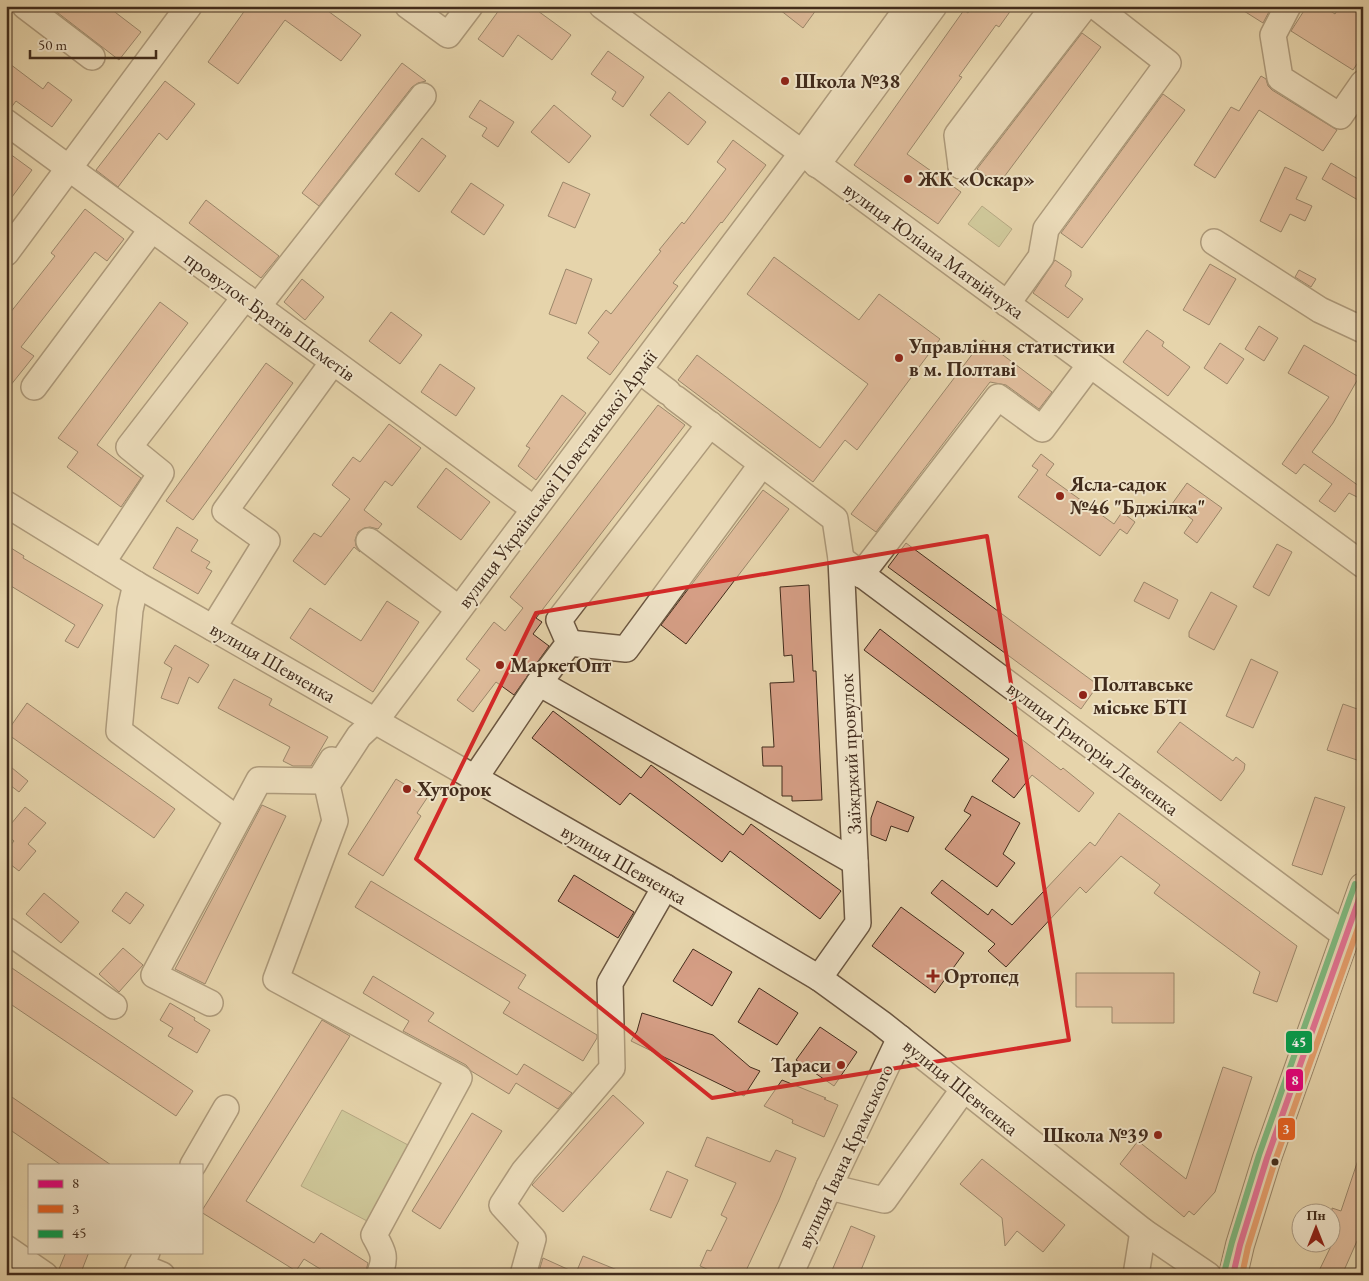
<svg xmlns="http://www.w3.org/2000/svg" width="1369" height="1281" font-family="'EB Garamond',serif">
	<rect width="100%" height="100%" fill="#e6d4ab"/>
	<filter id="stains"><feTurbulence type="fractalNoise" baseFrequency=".004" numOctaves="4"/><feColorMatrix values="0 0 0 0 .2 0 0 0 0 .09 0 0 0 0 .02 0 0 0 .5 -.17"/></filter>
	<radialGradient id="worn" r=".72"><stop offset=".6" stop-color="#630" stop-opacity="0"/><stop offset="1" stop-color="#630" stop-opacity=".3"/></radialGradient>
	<!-- green -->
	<g fill="#b7bc87" stroke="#7c7452">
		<path d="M982,206L1012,229L999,247L968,224Z"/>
		<path d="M342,1110L408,1145L367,1221L301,1186Z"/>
	</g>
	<!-- building -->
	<g fill="#d59e85" stroke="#422c1c">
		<path d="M49,6H107L141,32L119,60Z"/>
		<path d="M248,6H321L361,35L341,61L285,20L238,84L208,62Z"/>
		<path d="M502,6H531L571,35L552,60L518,35L503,57L478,39Z"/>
		<path d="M775,6H819L803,28Z"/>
		<path d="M973,6H1014L999,27L996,25L959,76L962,77L907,154L961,192L938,224L854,165L964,10L968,13Z"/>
		<path d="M1236,6H1272L1263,23Z"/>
		<path d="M1307,6H1323L1335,14L1340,6H1363V55L1353,70L1291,31Z"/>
		<path d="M1082,33L1101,47L998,185L977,169Z"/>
		<path d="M608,51L644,77L623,107L612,99L616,92L591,74Z"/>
		<path d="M6,61L43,89L48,82L72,100L52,127L16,101L10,109L6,108Z"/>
		<path d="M402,63L426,81L418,83L412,87L319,206L302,193Z"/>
		<path d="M1261,76L1266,79L1268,86L1272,90L1337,130L1323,151L1259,110L1215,178L1194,165L1231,107L1239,111Z"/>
		<path d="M165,81L195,104L167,140L159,133L118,187L96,170Z"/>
		<path d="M669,92L706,122L688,145L650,115Z"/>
		<path d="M1163,94L1185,110L1082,248L1061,233Z"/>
		<path d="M480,100L514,122L498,147L482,136L487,128L469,117Z"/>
		<path d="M554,105L591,136L569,163L531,132Z"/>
		<path d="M422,138L446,156L419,192L395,174Z"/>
		<path d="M733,140L766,165L722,223L721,222L673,283L678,286L610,375L587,358L599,342L588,333L606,310L611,314L661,251L659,250L682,222L684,224L726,169L717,162Z"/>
		<path d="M6,151L32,170L6,205Z"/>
		<path d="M1331,163L1363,182V203L1322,179Z"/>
		<path d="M1285,167L1307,177L1296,199L1312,206L1305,221L1290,214L1281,232L1260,221Z"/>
		<path d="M563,182L590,194L575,228L548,216Z"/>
		<path d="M471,183L504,205L484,235L451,212Z"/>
		<path d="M206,200L279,256L261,278L189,223Z"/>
		<path d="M85,209L124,239L107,261L95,252L21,347L34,356L6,391V318L55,256L51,253Z"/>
		<path d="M774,257L859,320L879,294L940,339L857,450L845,440L813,482L678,380L697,355L820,448L868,384L747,294Z"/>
		<path d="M1055,260L1071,271V276L1065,286L1083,299L1068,318L1033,293Z"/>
		<path d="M1210,264L1236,279L1209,325L1183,310Z"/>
		<path d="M566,269L592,279L576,324L549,314Z"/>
		<path d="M1299,270L1316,279L1311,287L1295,277Z"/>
		<path d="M302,279L324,297L305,320L284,302Z"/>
		<path d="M160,302L188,323L97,445L141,478L121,507L67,467L78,452L58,438Z"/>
		<path d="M391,312L422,335L400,364L369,341Z"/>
		<path d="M1259,326L1278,338L1264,361L1245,349Z"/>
		<path d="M1147,330L1164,342L1162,346L1190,367L1168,396L1123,362Z"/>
		<path d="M983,340L1052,392L1039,409L1006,385L990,382L876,532L851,514Z"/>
		<path d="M1220,343L1244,359L1227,384L1204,368Z"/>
		<path d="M1304,345L1359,377L1333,423L1312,452L1363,489V500L1349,493L1335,512L1319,501L1332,484L1304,464L1296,474L1282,464L1329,397L1288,373Z"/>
		<path d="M266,363L293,383L193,520L166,501Z"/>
		<path d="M440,364L475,388L456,416L421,392Z"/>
		<path d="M562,395L586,413L536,480L518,466L530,448L526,446Z"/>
		<path d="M658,405L685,425L536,618L542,622L533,634L549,646L514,695L496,682L473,712L457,700L480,670L466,659L494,622L505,631L523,608L510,597Z"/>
		<path d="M389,424L421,448L392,486L385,481L364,510L382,524L378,529L370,527L364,528L358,532L355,540L356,546L360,552L354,547L325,585L293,561L314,533L321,537L350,499L332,485L353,457L360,462Z"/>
		<path d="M1041,454L1054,464L1046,475L1114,524L1122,512L1135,522L1127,534L1120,529L1100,556L1018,497L1038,470L1032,466Z"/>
		<path d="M446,468L490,502L461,540L417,507Z"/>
		<path d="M1187,483L1222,508L1197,543L1184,533L1193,520L1172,504Z"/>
		<path d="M763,490L789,509L686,644L661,625Z"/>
		<path d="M177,527L198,540L191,551L210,562L206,568L212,571L198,594L153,568Z"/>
		<path d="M906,543L1098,685L1081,709L888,567Z"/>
		<path d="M1277,544L1292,552L1269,596L1253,587Z"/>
		<path d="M6,545L24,556L23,558L103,605L78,648L65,641L75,625L6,583Z"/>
		<path d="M1144,582L1178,600L1169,619L1134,601Z"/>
		<path d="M809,585L813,671H816L822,800L792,801V796H782V766H763L762,747H774L770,683L794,682L792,655L784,656L780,587Z"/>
		<path d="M1211,592L1237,606L1214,650L1189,637V632Z"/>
		<path d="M387,601L419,622L373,692L290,638L310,608L361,641Z"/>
		<path d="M880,629L1061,770L1063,768L1094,793L1079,812L1032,775L1014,798L992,781L1009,759L864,650Z"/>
		<path d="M175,645L209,665L198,683L189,677L178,704L161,698L172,668L164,663Z"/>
		<path d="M1251,659L1278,672L1253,728L1226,716Z"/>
		<path d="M234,679L272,699L269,705L328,737L311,766H293L283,761L290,747L218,708Z"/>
		<path d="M27,703L175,809L154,838L6,733Z"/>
		<path d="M1343,704L1363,711V752L1360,761L1327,750Z"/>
		<path d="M553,711L641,778L651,765L743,835L751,824L841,891L820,919L730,851L722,862L630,793L620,805L532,738Z"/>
		<path d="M1180,722L1233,761L1236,757L1245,764L1244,770L1221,801L1157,752Z"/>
		<path d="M6,763L28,781L19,792L6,782Z"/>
		<path d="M396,779L427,798L417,813L421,816L383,876L348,854Z"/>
		<path d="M972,796L1020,823L1003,854L1015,863L997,887L945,849L971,815L964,811Z"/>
		<path d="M1315,797L1345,807L1322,875L1292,865Z"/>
		<path d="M877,801L914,817L908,832L891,826L886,841L871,835V818Z"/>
		<path d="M262,805L286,816L205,984L175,969Z"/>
		<path d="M25,807L46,823L28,844L36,851L19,871L6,861V851L14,841L6,834V830Z"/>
		<path d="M1119,813L1297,946L1277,1002L1253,993L1260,972L1154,893L1160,885L1121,856L1086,893L1080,887L1006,967L988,951L995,944L931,893L942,880L988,915L992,909L1012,925L1090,842L1095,846Z"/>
		<path d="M574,875L634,912L618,938L558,901Z"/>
		<path d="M371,881L526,975L518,988L597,1035V1038L583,1061L503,1013L510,1002L355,907Z"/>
		<path d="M126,892L144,905L130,924L112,911Z"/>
		<path d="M44,893L79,922L61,943L26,914Z"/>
		<path d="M901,907L964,953L935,993L872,946Z"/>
		<path d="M123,948L143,965L119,992L99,974Z"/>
		<path d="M693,949L732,972L712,1006L673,981Z"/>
		<path d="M6,964L193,1091L176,1116L6,1001Z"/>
		<path d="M1076,973H1174V1023H1112V1007H1076Z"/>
		<path d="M373,976L434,1013L428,1021L517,1075L524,1064L572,1093L558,1109L516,1083L509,1094L471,1071L466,1065L403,1031L409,1021L363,993Z"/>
		<path d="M759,988L798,1013L777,1045L738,1022Z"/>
		<path d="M170,1003L195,1018L194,1020L210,1030L197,1053L168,1036L173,1028L160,1020Z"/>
		<path d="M642,1013L713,1035L750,1067L760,1071L744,1096L631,1041L637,1031Z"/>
		<path d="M322,1020L350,1036L246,1201L314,1243L321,1233L368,1263L365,1275H330L304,1259L296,1271L201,1212Z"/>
		<path d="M820,1027L857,1052L834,1086L796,1060Z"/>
		<path d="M1223,1067L1252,1077L1215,1192L1194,1215L1189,1211L1184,1217L1120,1164L1138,1141L1186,1179Z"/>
		<path d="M782,1080L826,1098L824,1099L838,1105L824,1137L792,1123L793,1120L764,1106Z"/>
		<path d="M6,1093L111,1165H61L6,1127Z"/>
		<path d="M613,1095L644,1123L563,1212L532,1185Z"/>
		<path d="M472,1113L502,1131L440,1229L412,1211Z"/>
		<path d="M707,1137L770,1162L776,1150L796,1158L779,1200L744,1275H720L700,1266L707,1250L711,1251L727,1218L721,1215L736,1183L695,1166Z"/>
		<path d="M1360,1154H1363V1243L1357,1241L1342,1275H1317L1332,1244V1208L1341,1211Z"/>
		<path d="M982,1159L1065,1225L1043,1252L1017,1231L1005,1246L1002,1218L960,1184Z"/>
		<path d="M667,1171L688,1180L671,1218L650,1210Z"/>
		<path d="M851,1226L875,1236L859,1275H830Z"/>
		<path d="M66,1252H89L80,1275H74L59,1269Z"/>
		<path d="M583,1256L627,1274V1275H547L539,1271L543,1258L576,1273Z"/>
	</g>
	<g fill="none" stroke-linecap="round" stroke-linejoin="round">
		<defs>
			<g id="minor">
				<path d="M25,6L92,57"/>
				<path d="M408,6L448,35L470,6"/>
				<path d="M602,6L1363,565"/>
				<path d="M1288,6L1273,35L1280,78L1340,116L1363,83"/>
				<path d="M6,122L534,509"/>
				<path d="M817,165L934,6"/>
				<path d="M961,166L1085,6"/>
				<path d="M961,166L957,135L1054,6"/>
				<path d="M1214,242L1320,310L1363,330"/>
				<path d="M6,253L189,6"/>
				<path d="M1007,304L1041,257L1046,229L1168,63L1095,6"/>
				<path d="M258,306L423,96"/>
				<path d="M639,370L668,392"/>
				<path d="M34,387L152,229"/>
				<path d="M675,398L835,519L841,559L858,923L819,978"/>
				<path d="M6,504L136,584L665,887L819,978L881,1023L1143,1231L1208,1275"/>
				<path d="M369,541L459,609"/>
				<path d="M841,559L1346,936"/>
				<path d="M102,563L161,473L129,447L245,297"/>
				<path d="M861,575L998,397L1042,429L1090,365"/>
				<path d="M136,584L130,610L119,731L237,819"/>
				<path d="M213,628L267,541L225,511L333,362"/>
				<path d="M569,643L626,649L762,464"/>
				<path d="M539,683L855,862"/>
				<path d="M475,778L539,683L569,643L559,620L710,424"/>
				<path d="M6,930L114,1006"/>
				<path d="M210,1003L154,975L259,780L319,781L332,760"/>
				<path d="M193,1165L226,1108"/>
				<path d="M829,1187L884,1200L963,1090"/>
				<path d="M6,1248L45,1275"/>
				<path d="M140,1266L162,1275"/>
				<path d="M136,1275L147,1252"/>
				<path d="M379,1275C387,1257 383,1251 374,1235L459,1078L276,979L335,821L327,785L359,736L376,720L802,153L909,6"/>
				<path d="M523,1275L533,1239L502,1205L524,1171L612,1068L610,983L665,887"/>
				<path d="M790,1275L829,1187L900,1038"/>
				<path d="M1136,1275L1143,1231"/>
			</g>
			<path id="major" d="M1233,1275L1240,1245L1267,1158L1363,887"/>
		</defs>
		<!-- minor casing -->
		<use href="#minor" stroke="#6b5640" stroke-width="28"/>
		<!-- major casing -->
		<use href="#major" stroke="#422c1c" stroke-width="30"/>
		<!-- minor -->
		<use href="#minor" stroke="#efe3c8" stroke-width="25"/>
		<!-- major -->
		<use href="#major" stroke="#e6d4ab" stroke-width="28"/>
		<defs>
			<path id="bus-1" d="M1233,1275L1240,1245L1267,1158L1363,888"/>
			<path id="bus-2" d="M1242,1275L1248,1247L1275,1161L1363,914"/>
			<path id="bus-3" d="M1224,1273L1232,1242L1259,1155L1355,884"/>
		</defs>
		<!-- bus-1 casing -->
		<use href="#bus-1" stroke="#efe3c8" stroke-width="10"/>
		<!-- bus-2 casing -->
		<use href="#bus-2" stroke="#efe3c8" stroke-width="10"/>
		<!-- bus-3 casing -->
		<use href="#bus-3" stroke="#efe3c8" stroke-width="10"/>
		<!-- bus-1 -->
		<use href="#bus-1" stroke="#e5007d" stroke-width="6"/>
		<!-- bus-2 -->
		<use href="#bus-2" stroke="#e96222" stroke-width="6"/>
		<!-- bus-3 -->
		<use href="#bus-3" stroke="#03a04e" stroke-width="6"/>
	</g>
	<!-- marked area -->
	<path d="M0 0H1369V1281H0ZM987,536L1069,1040L712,1098L416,859L536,613Z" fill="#e6d4ab" fill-opacity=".55" fill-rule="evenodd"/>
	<path fill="none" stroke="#d62828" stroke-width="4" stroke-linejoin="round" d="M987,536L1069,1040L712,1098L416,859L536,613Z"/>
	<!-- markers -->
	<g fill="#8f2418" stroke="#efe3c8" stroke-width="2">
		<circle cx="785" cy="81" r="5"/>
		<circle cx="908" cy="179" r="5"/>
		<circle cx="899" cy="358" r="5"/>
		<circle cx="1060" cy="496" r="5"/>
		<circle cx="500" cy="665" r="5"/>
		<circle cx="1083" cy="695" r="5"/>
		<circle cx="407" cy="789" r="5"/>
		<path d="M930.5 968.5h5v5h5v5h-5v5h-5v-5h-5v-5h5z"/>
		<circle cx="841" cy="1065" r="5"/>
		<circle cx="1158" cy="1135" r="5"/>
	</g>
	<circle fill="#422c1c" stroke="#efe3c8" stroke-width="2" cx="1275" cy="1162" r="4.5"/>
	<g text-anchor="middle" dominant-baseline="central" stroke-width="4" stroke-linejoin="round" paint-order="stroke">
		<!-- poi labels -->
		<g font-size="20" font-weight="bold" fill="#422c1c" stroke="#efe3c8" text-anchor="start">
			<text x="795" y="81">Школа №38</text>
			<text x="918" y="179">ЖК «Оскар»</text>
			<text x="909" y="346">Управління статистики<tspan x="909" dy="23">в м. Полтаві</tspan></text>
			<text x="1070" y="484">Ясла-садок<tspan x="1070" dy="23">№46 "Бджілка"</tspan></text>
			<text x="510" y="665">МаркетОпт</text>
			<text x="1093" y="684">Полтавське<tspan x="1093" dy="23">міське БТІ</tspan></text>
			<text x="417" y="789">Хуторок</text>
			<text x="944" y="976">Ортопед</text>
			<text x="831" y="1065" text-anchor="end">Тараси</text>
			<text x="1148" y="1135" text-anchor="end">Школа №39</text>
		</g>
		<!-- street labels -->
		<g font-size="20" fill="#422c1c" stroke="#efe3c8">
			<text transform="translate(934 250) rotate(36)">вулиця Юліана Матвійчука</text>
			<text transform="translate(270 316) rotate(36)">провулок Братів Шеметів</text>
			<text transform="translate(557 479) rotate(-53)">вулиця Української Повстанської Армії</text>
			<text transform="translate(273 662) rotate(30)">вулиця Шевченка</text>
			<text transform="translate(1093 748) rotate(37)">вулиця Григорія Левченка</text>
			<text transform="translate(850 754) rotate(-93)">Заїжджий провулок</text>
			<text transform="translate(624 864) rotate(30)">вулиця Шевченка</text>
			<text transform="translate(961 1087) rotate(39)">вулиця Шевченка</text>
			<text transform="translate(845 1156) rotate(-65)">вулиця Івана Крамського</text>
		</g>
	</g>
	<g stroke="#efe3c8" stroke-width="2">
		<rect x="1285" y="1030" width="28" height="24" rx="5" fill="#03a04e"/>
		<rect x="1285" y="1068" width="19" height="24" rx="5" fill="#e5007d"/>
		<rect x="1277" y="1117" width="19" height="24" rx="5" fill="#e96222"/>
	</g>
	<g font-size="14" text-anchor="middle" font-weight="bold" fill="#fff">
		<text x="1299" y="1047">45</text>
		<text x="1295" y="1085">8</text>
		<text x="1286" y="1134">3</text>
	</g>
	<!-- margin -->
	<rect width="1369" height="1281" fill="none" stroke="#e6d4ab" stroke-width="25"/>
	<rect x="8" y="8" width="1354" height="1266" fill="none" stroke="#422c1c" stroke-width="2.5"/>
	<rect x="12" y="12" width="1344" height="1256" fill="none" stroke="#422c1c"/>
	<!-- legend -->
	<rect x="28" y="1164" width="175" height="90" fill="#efe3c8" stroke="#aa9a83"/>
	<rect x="38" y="1180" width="25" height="8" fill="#e5007d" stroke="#aa9a83"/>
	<text x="72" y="1188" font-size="15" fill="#422c1c">8</text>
	<rect x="38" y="1205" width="25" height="8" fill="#e96222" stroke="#aa9a83"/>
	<text x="72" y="1214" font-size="15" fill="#422c1c">3</text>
	<rect x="38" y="1230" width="25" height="8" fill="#03a04e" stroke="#aa9a83"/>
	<text x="72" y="1238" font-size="15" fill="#422c1c">45</text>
	<!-- north arrow -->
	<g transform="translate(1316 1228)"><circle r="24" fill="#efe3c8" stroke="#aa9a83"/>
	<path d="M0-4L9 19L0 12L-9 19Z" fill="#8f2418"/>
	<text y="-8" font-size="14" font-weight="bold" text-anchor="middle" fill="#422c1c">Пн</text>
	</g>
	<!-- scale -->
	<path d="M30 50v8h126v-8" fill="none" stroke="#422c1c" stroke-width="2.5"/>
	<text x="38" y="50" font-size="15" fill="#422c1c" stroke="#efe3c8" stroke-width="4" paint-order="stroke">50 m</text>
	<rect width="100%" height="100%" filter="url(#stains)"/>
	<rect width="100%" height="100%" fill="url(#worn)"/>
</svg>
